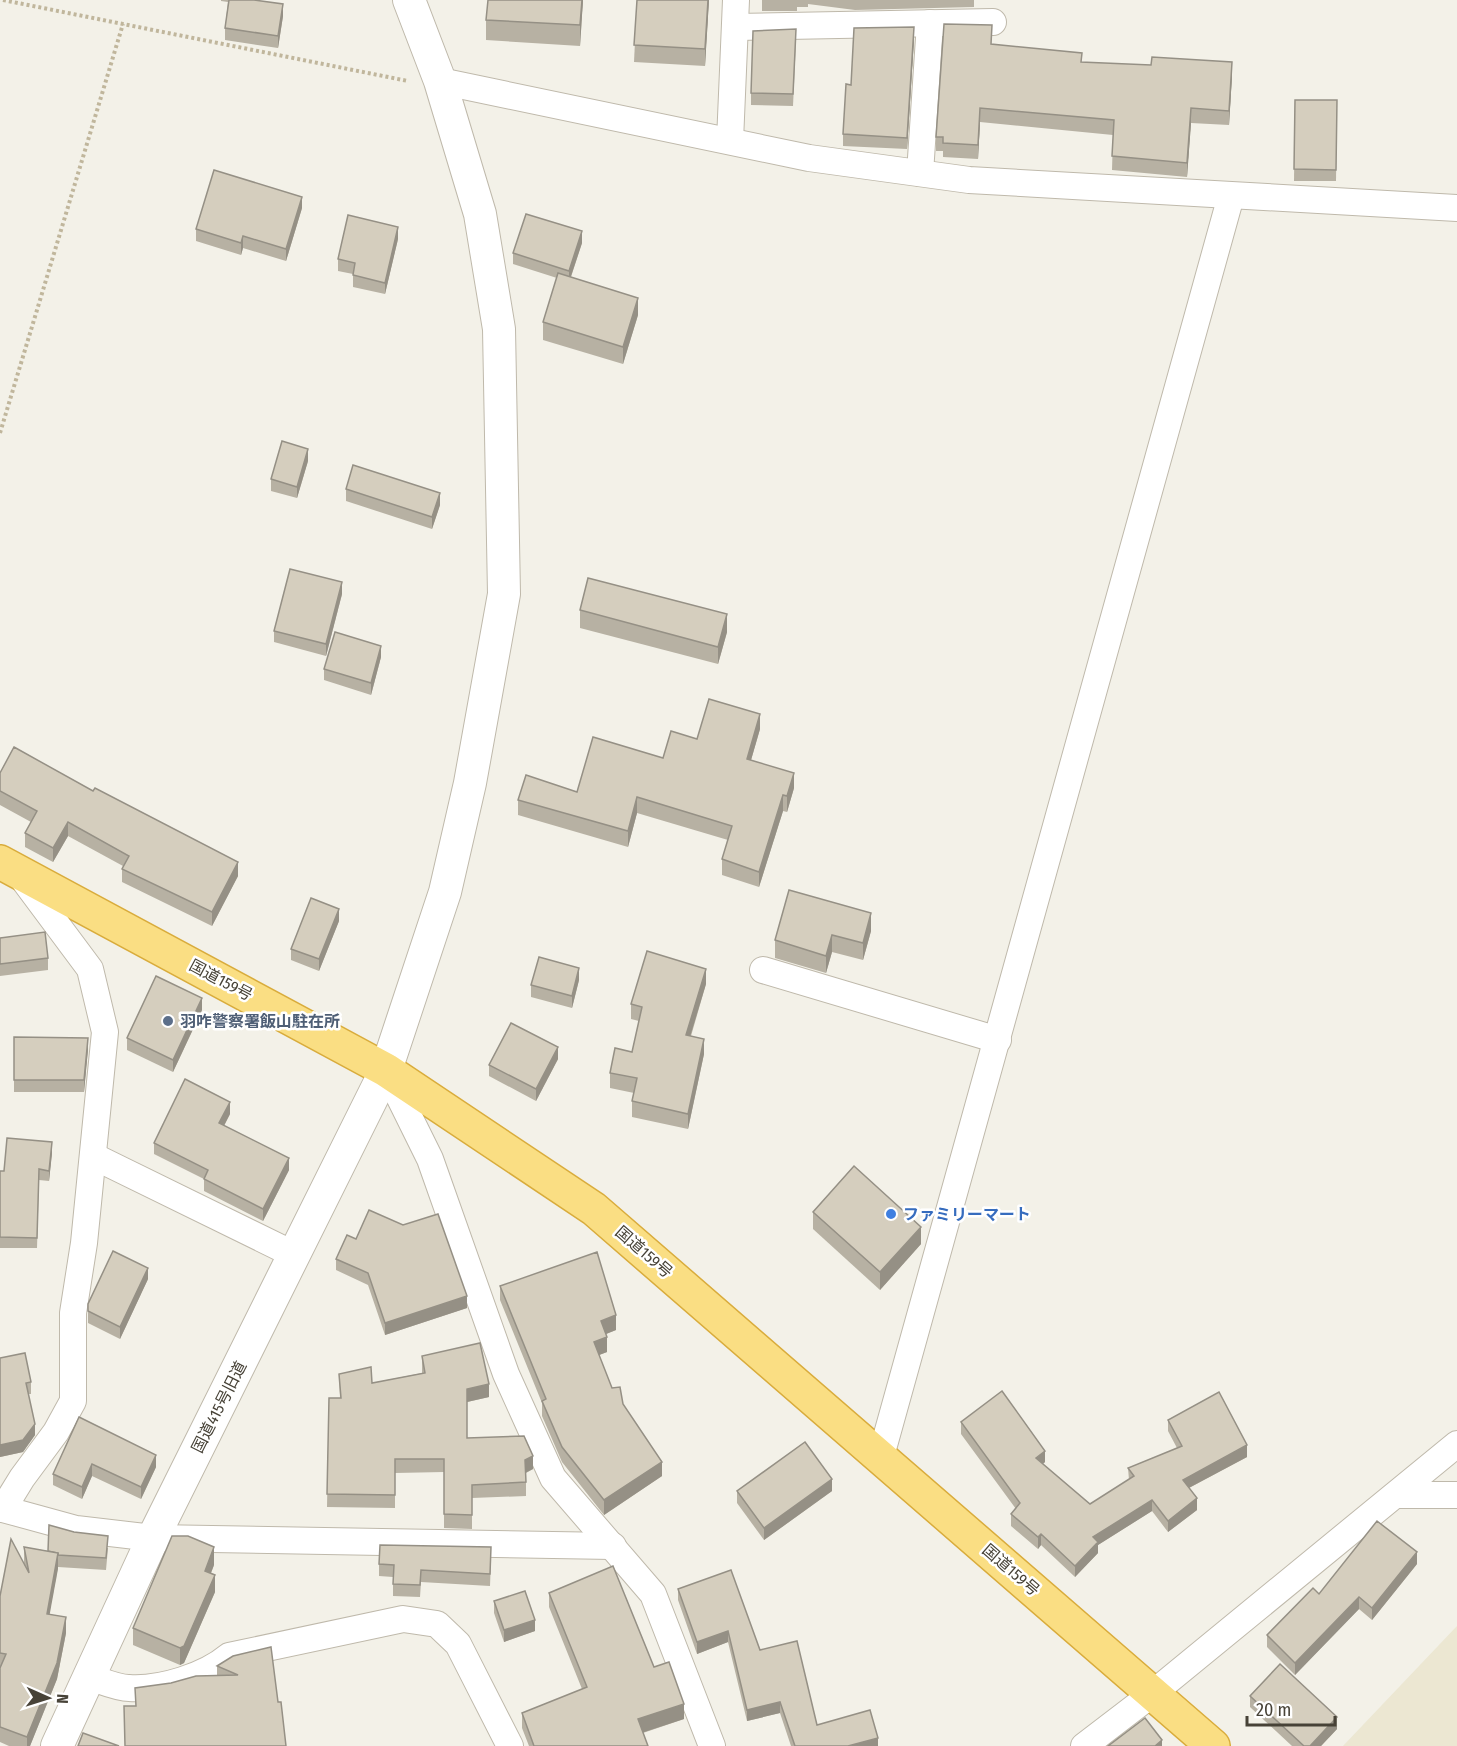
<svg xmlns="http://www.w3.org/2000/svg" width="1457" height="1746" font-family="'Fira Sans Condensed','Noto Sans JP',sans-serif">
	<rect width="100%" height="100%" fill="#f3f1e8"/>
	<!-- education -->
	<path fill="#ece7d2" d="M1457,1626V1746H1343Z"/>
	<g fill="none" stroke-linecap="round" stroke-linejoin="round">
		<defs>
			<g id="minor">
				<path d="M735,27L993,22"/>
				<path d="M440,81L809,158L969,180L1457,208"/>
				<path d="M730,141L736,0"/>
				<path d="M920,173L930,23"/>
				<path d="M763,970L998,1040"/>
				<path d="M386,1070L430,1159L506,1374L553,1478L653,1594L712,1746"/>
				<path d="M93,1156L295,1255"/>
				<path d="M881,1456L1231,196"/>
				<path d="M1396,1495H1457"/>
				<path d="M0,1503L3,1509L76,1529L153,1538L613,1546"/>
				<path d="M3,1509L22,1478L56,1432L73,1401V1313L84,1243L105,1032L90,969L20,875"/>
				<path d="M89,1677C102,1681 117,1688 129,1688C161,1690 205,1676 229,1656L403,1619L437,1624L458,1644L510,1746"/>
				<path d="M1084,1746L1152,1694L1457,1444"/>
			</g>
			<path id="tertiary" d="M57,1746L153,1538L386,1070L445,892L470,783L504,594L499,329L480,214L440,81L409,0"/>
			<path id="trunk" d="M0,862L386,1070L594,1209L1213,1746"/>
		</defs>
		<!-- minor casing -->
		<use href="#minor" stroke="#bfb9ab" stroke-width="28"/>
		<!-- tertiary casing -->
		<use href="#tertiary" stroke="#bfb9ab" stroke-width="34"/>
		<!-- trunk casing -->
		<use href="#trunk" stroke="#d9ac3c" stroke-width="36"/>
		<!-- path -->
		<g stroke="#c0b69c" stroke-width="4" stroke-dasharray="3 3" stroke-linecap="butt">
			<path d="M3,0L408,81"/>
			<path d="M0,433L123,24"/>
		</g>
		<!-- minor -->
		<use href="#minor" stroke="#fff" stroke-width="26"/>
		<!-- tertiary -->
		<use href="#tertiary" stroke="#fff" stroke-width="32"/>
		<!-- trunk -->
		<use href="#trunk" stroke="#fade83" stroke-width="33"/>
	</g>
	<!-- wall -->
	<g fill="#b7b1a3">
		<path d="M221,0H255L283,16L278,48L225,40V28L228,2L221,1Z"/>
		<path d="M583,0L580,46L486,40V20Z"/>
		<path d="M637,0H709L705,66L634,62Z"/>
		<path d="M762,0H974V7L855,10L808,4V7H797V11H762Z"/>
		<path d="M914,39L907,149L843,146V134Z"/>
		<path d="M796,41L793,106L751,105V93Z"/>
		<path d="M992,45L1082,62L1232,76L1229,125L1191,123L1187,177L1112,170L1113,135L980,122L978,159L943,157V151H936V137Z"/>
		<path d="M1295,100H1337L1336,181H1294Z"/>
		<path d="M302,208L286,261L243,248L241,255L196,241V229Z"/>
		<path d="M398,239L385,294L353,287V274L338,271V259Z"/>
		<path d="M582,243L571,277L638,315L623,364L543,340V322L557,278L513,264V253Z"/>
		<path d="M308,461L297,498L271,491V479Z"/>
		<path d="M346,489L440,505L432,529L346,501Z"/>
		<path d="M342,594L326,656L274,642V631Z"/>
		<path d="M580,610L727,632L718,664L580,628Z"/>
		<path d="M381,657L371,695L324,680V669Z"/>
		<path d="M760,729L751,760L794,788L787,812L783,811L759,887L722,875V859L728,840L637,813L628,847L518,815V800L577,792L663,758L697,739Z"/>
		<path d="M0,773L238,876L212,926L122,882V869L123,866L68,836L53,862L25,847V833L31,822L0,805Z"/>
		<path d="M339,921L319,971L291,960V949Z"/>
		<path d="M871,931L863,960L832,952L826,973L775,958V940Z"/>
		<path d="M0,938L48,958V970L0,976Z"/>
		<path d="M579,980L572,1008L531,997V985Z"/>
		<path d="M706,984L691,1036L704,1054L688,1129L632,1117V1101L634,1093L610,1088V1073L632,1052L639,1021L631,1019V1004Z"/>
		<path d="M202,1010L173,1072L127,1050V1038Z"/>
		<path d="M14,1037L88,1049L84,1092H14Z"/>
		<path d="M558,1059L536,1101L489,1076V1065Z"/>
		<path d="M230,1114L224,1126L289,1170L263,1221L204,1191V1179L154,1154V1143Z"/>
		<path d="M52,1153L49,1181L39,1180L37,1248H0V1171H4Z"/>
		<path d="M813,1212L921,1244L880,1290L813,1229Z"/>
		<path d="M403,1225L467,1308L385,1335L368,1285L336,1270V1259L356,1239Z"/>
		<path d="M148,1279L120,1339L88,1323V1304Z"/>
		<path d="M500,1286L616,1330L606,1334L607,1352L599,1355L612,1388L623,1404L662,1476L604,1515L562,1462L542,1416V1403L500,1300Z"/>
		<path d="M422,1356L489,1397L467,1402V1438L533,1469L526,1473V1496L472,1498V1529L444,1528V1472L395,1473V1508L327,1507L329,1398H340L339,1374L372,1383L422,1373Z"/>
		<path d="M0,1358L31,1382V1394H28L35,1435L23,1452L0,1457Z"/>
		<path d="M79,1417L156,1467L141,1499L92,1476L82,1499L53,1485V1474Z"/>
		<path d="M1168,1420L1247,1457L1189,1488L1197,1510L1168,1532L1152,1511L1098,1545V1553L1075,1577L1041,1545L1038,1549L1011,1526V1514L1016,1509L961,1434V1422L1045,1462L1043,1464L1090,1504L1129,1480L1128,1468L1177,1448L1168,1431Z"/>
		<path d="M737,1491H832L764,1540L737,1503Z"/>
		<path d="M24,1547L48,1551L108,1548L106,1570L58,1567L49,1614L66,1633L57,1679L30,1746H9L0,1742V1596L24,1563Z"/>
		<path d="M491,1559L490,1586L421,1582L420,1597L393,1596V1577L379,1576V1564Z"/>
		<path d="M1417,1564L1372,1620L1359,1609L1295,1675L1267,1647V1635L1319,1594Z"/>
		<path d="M214,1565L211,1573L215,1592L184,1663L180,1665L133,1645V1628Z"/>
		<path d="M678,1589L760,1650L817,1725L878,1746H791L780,1713L747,1721L728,1642L697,1654L678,1600Z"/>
		<path d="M549,1593L654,1667L684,1719L643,1733L648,1746H529L522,1728V1713L582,1689L549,1607Z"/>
		<path d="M494,1601L535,1631L504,1642L494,1613Z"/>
		<path d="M233,1656L278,1702L171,1683L217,1676V1666Z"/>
		<path d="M1250,1696L1337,1729L1321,1746H1292L1250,1707Z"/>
	</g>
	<!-- shaded-wall -->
	<g fill="#959085">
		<path d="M582,0H583L580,46V25Z"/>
		<path d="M708,0H709L705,66V49Z"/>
		<path d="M283,4V16L278,48V36Z"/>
		<path d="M914,27V39L907,149V138Z"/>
		<path d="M1232,62V76L1229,125V111Z"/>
		<path d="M980,108V122L978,159V145Z"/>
		<path d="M1191,108V123L1187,177V163Z"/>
		<path d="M302,197V208L286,261V249Z"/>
		<path d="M398,227V239L385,294V283Z"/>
		<path d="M582,231V243L569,282V271Z"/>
		<path d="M243,236V248L241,255V243Z"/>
		<path d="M638,298V315L623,364V347Z"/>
		<path d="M308,449V461L297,498V487Z"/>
		<path d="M440,493V505L432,529V517Z"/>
		<path d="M342,582V594L326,656V644Z"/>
		<path d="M727,614V632L718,664V647Z"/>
		<path d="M381,646V657L371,695V683Z"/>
		<path d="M760,714V729L747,774V759Z"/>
		<path d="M794,773V788L787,812V796Z"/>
		<path d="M783,795V811L759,887V872Z"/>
		<path d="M637,797V813L628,847V831Z"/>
		<path d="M68,822V836L53,862V848Z"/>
		<path d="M238,862V876L212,926V912Z"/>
		<path d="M339,909V921L319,971V959Z"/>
		<path d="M871,913V931L863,960V943Z"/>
		<path d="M832,935V952L826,973V956Z"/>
		<path d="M579,968V980L572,1008V996Z"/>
		<path d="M706,969V984L686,1050V1035Z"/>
		<path d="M202,998V1010L173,1072V1060Z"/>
		<path d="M88,1038V1049L84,1092V1080Z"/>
		<path d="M704,1039V1054L688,1129V1114Z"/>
		<path d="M558,1047V1059L536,1101V1089Z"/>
		<path d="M230,1102V1114L219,1135V1123Z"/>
		<path d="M52,1142V1153L49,1181V1171Z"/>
		<path d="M289,1158V1170L263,1221V1209Z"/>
		<path d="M921,1227V1244L880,1290V1272Z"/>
		<path d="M148,1268V1279L120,1339V1327Z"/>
		<path d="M467,1296V1308L385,1335V1323Z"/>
		<path d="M616,1315V1330L601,1336V1321Z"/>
		<path d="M607,1337V1352L594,1357V1342Z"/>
		<path d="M489,1384V1397L467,1402V1389Z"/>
		<path d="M35,1424V1435L23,1452L0,1457V1445Z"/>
		<path d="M1247,1445V1457L1183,1491V1480Z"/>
		<path d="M1045,1451V1462L1036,1469V1458Z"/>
		<path d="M156,1455V1467L141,1499V1487Z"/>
		<path d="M533,1456V1469L525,1473V1460Z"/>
		<path d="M662,1462V1476L604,1515V1500Z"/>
		<path d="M92,1464V1476L82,1499V1487Z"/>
		<path d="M832,1479V1491L764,1540V1528Z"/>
		<path d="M1197,1498V1510L1168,1532V1521Z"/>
		<path d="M1152,1500V1511L1098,1545V1553L1075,1577V1566L1093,1537Z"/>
		<path d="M1041,1534V1545L1038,1549V1537Z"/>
		<path d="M214,1547V1565L205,1588V1571Z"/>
		<path d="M1417,1552V1564L1372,1620V1608Z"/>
		<path d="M58,1553V1569L47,1629V1614Z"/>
		<path d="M215,1575V1592L184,1663L180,1665V1648Z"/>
		<path d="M1359,1597V1609L1295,1675V1663Z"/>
		<path d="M66,1617V1633L57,1679L30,1746H27V1737Z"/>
		<path d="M535,1620V1631L504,1642V1630Z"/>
		<path d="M728,1631V1642L697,1654V1642Z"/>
		<path d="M780,1702V1713L747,1721V1710Z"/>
		<path d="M684,1704V1719L638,1734V1719Z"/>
		<path d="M1337,1717V1729L1321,1746H1310Z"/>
		<path d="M878,1738V1746H848Z"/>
		<path d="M1162,1740V1746H1155Z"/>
	</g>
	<!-- building -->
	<g fill="#d5cebe" stroke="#959085" stroke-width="1.5">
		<path d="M229,0H254L283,4L278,36L225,28Z"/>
		<path d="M488,0H582L580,25L486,20Z"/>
		<path d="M637,0H708L705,49L634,45Z"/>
		<path d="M944,24L992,25L991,44L1082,53L1081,62L1151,65L1152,57L1232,62L1229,111L1191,108L1187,163L1112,156L1114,120L980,108L978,145L943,143V137H936Z"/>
		<path d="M914,27L907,138L843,134L846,84L851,85L854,28Z"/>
		<path d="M796,29L793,94L751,93L753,31Z"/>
		<path d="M1295,100H1337L1336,170L1294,169Z"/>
		<path d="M214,170L302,197L286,249L243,236L241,243L196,229Z"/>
		<path d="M526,214L582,231L569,271L513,253Z"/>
		<path d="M348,215L398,227L385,283L353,275L355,263L338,259Z"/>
		<path d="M558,273L638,298L623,347L543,322Z"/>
		<path d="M282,441L308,449L297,487L271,479Z"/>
		<path d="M353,465L440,493L432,517L346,489Z"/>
		<path d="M290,569L342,582L326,644L274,631Z"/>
		<path d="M588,578L727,614L718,647L580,610Z"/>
		<path d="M335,632L381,646L371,683L324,669Z"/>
		<path d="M709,699L760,714L747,759L794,773L787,796L783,795L759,872L722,859L732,826L637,797L628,831L518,800L526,775L577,792L593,737L663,758L671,731L697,739Z"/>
		<path d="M14,747L93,791L95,788L238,862L212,912L122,869L129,856L68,822L53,848L25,833L37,811L0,791V773Z"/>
		<path d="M789,890L871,913L863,943L832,935L826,956L775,940Z"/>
		<path d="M311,898L339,909L319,959L291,949Z"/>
		<path d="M45,932L48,958L0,964V938Z"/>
		<path d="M647,951L706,969L686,1035L704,1039L688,1114L632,1101L637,1078L610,1073L615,1048L632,1052L642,1007L631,1004Z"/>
		<path d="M539,957L579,968L572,996L531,985Z"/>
		<path d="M156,976L202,998L173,1060L127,1038Z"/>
		<path d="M511,1023L558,1047L536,1089L489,1065Z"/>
		<path d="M14,1037L88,1038L84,1080H14Z"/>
		<path d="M185,1079L230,1102L219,1123L289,1158L263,1209L204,1179L208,1170L154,1143Z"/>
		<path d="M7,1138L52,1142L49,1171L39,1169L37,1238L0,1237V1171H4Z"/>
		<path d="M854,1166L921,1227L880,1272L813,1212Z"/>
		<path d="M369,1210L403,1225L438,1214L467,1296L385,1323L368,1273L336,1259L347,1235L356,1239Z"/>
		<path d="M113,1251L148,1268L120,1327L88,1311V1304Z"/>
		<path d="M597,1252L616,1315L601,1321L607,1337L594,1342L612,1388L620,1387L623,1404L662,1462L604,1500L562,1447L542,1401L546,1399L500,1286Z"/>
		<path d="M480,1343L489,1384L467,1389V1438L524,1436L533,1456L525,1460L526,1482L472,1485V1515L444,1514V1459H395V1495L327,1494L329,1398H341L339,1374L371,1367L372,1383L425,1373L422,1356Z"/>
		<path d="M25,1353L31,1382L26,1383L35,1424L23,1440L0,1445V1358Z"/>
		<path d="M1002,1391L1045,1451L1036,1458L1090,1504L1134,1476L1128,1468L1182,1446L1168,1420L1219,1392L1247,1445L1183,1480L1197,1498L1168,1521L1152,1500L1093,1537L1098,1542L1075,1566L1041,1534L1038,1537L1011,1514L1020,1503L961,1422Z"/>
		<path d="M79,1417L156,1455L141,1487L92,1464L82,1487L53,1474Z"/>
		<path d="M805,1442L832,1479L764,1528L737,1491Z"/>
		<path d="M1377,1521L1417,1552L1372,1608L1359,1597L1295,1663L1267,1635L1313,1588L1319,1594Z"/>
		<path d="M49,1525L74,1532L108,1536L106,1558L58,1555V1553L48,1551Z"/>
		<path d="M172,1536H188L214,1547L205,1571L215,1575L184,1646L180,1648L133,1628Z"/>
		<path d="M11,1539L29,1573L24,1547L58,1553L47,1614L66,1617L57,1663L27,1737L0,1727V1668L6,1654L0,1653V1596Z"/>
		<path d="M380,1545L491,1547L490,1574L421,1570L420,1585L393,1584L394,1565L379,1564Z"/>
		<path d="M613,1566L654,1667L669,1662L684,1704L638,1719L648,1746H534L522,1713L587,1687L549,1593Z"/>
		<path d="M731,1570L760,1650L797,1641L817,1725L870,1710L878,1738L848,1746H795L780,1702L747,1710L728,1631L697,1642L678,1589Z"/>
		<path d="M525,1591L535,1620L504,1630L494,1601Z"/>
		<path d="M271,1647L278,1702H281L286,1746H125L124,1706H136L135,1688L171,1683L196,1676L238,1675L217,1666L233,1656Z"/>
		<path d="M1280,1664L1337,1717L1310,1746H1304L1250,1696Z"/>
		<path d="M1145,1718L1162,1740L1155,1746H1108Z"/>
		<path d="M83,1733L119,1746H78Z"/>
	</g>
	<!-- markers -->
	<circle fill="#5c6f8a" stroke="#fff" stroke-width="2" cx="168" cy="1021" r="6"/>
	<circle fill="#3f7fe0" stroke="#fff" stroke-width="2" cx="891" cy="1214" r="6"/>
	<g text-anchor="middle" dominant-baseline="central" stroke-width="5" stroke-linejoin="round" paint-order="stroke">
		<!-- street labels -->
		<g font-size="16" fill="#474237" stroke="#fff">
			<text transform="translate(221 980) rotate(28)">国道159号</text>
			<text transform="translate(644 1252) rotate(41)">国道159号</text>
			<text transform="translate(219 1407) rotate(-63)">国道415号旧道</text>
			<text transform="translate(1011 1570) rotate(41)">国道159号</text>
		</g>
		<!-- service labels -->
		<g font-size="16" font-weight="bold" fill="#4e5e75" stroke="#fff" text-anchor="start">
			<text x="180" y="1021">羽咋警察署飯山駐在所</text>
		</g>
		<!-- shop labels -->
		<g font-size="16" font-weight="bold" fill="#366cbe" stroke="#fff" text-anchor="start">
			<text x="903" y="1214">ファミリーマート</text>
		</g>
	</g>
	<!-- north arrow -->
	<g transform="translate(48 1698) rotate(93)" stroke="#ffffff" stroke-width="4.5" paint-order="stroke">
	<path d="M0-4.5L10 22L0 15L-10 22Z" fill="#474237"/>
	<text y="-9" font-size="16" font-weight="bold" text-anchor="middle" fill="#474237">N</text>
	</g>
	<!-- scale -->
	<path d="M1247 1716v9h88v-9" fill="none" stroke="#474237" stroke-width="3"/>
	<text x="1256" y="1716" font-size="18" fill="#474237" stroke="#ffffff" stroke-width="4.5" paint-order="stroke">20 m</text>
</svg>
